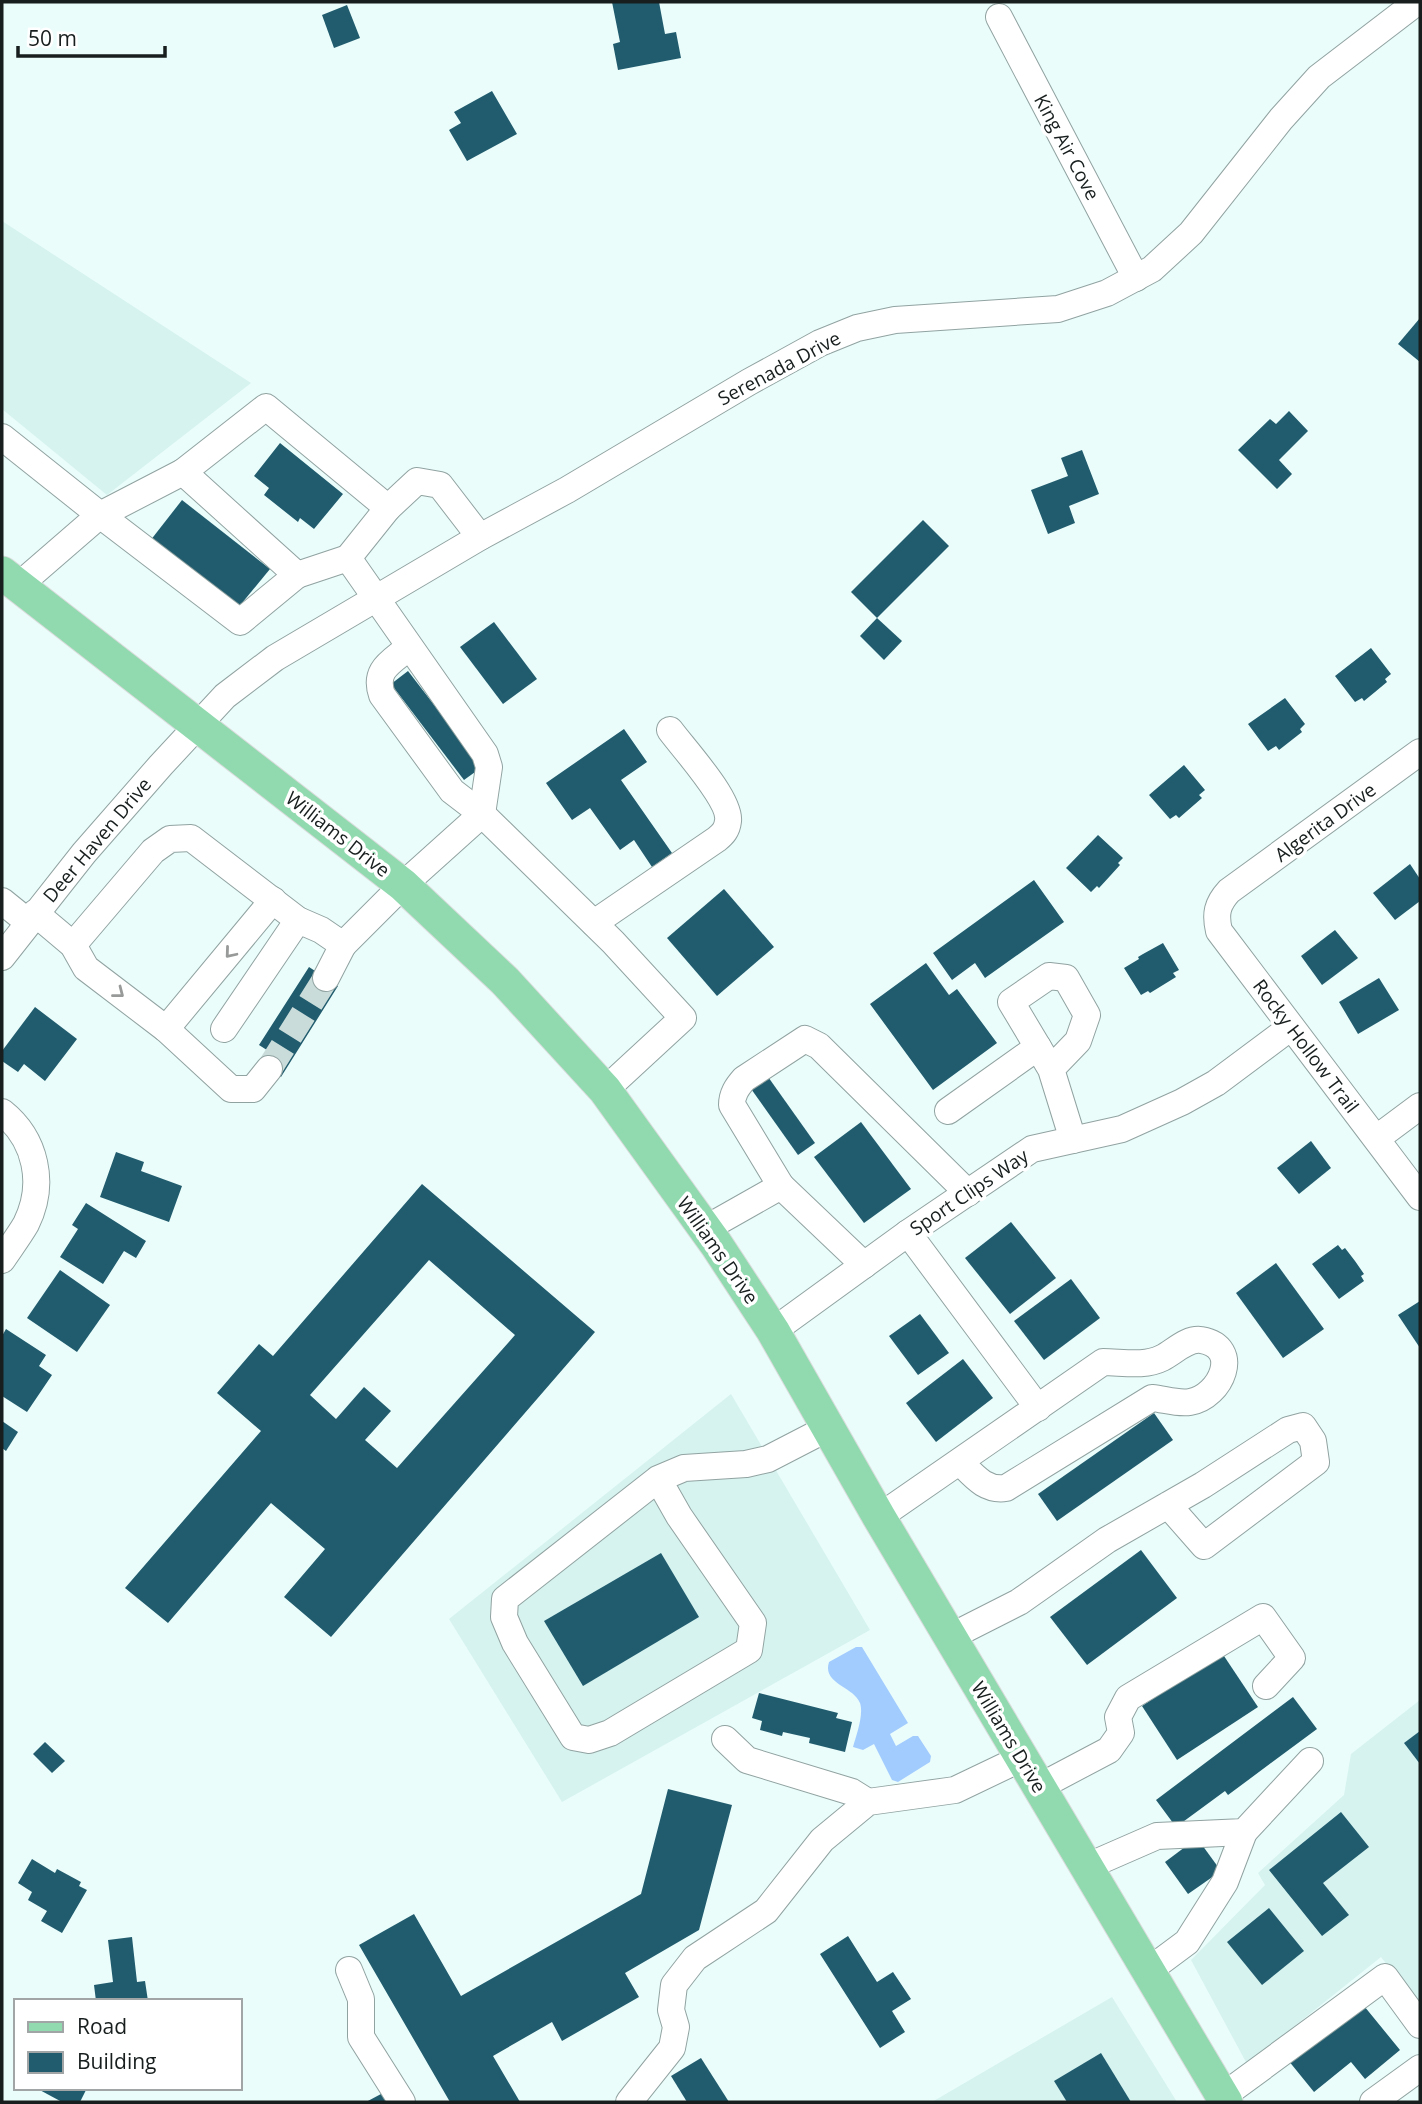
<svg xmlns="http://www.w3.org/2000/svg" width="1422" height="2104" font-family="'Open Sans',sans-serif">
	<rect width="100%" height="100%" fill="#eafdfb"/>
	<!-- built -->
	<g fill="#d6f3f0">
		<path d="M2,221L251,383L107,495L2,409Z"/>
		<path d="M731,1394L870,1630L562,1802L449,1619Z"/>
		<path d="M1420,1700V2007L1381,1957L1247,2064L1191,1960L1265,1885L1258,1873L1344,1795L1351,1754Z"/>
		<path d="M1112,1997L1177,2102H932Z"/>
	</g>
	<!-- water -->
	<path fill="#a3ccfe" d="M856,1647H862L908,1723L890,1734L896,1746L913,1736H918L931,1756L930,1762L898,1782L892,1780L874,1744L863,1750L853,1747C856,1736 864,1715 860,1703C853,1686 822,1684 829,1662Z"/>
	<!-- building -->
	<g fill="#215c6e" fill-rule="evenodd">
		<path d="M612,2H659L665,34L676,32L681,58L618,70L613,44L620,42Z"/>
		<path d="M347,5L360,38L334,48L322,15Z"/>
		<path d="M492,91L517,134L467,161L449,130L461,123L454,112Z"/>
		<path d="M1420,318V362L1398,344Z"/>
		<path d="M1289,411L1308,431L1279,460L1292,474L1277,489L1238,450L1270,419L1276,424Z"/>
		<path d="M280,443L343,494L314,529L300,518L298,522L264,495L269,488L254,476Z"/>
		<path d="M1082,450L1099,494L1069,506L1075,523L1048,534L1031,490L1068,476L1061,458Z"/>
		<path d="M182,500L270,569L237,609L150,541Z"/>
		<path d="M923,520L949,546L877,618L851,592Z"/>
		<path d="M877,618L902,641L884,660L860,636Z"/>
		<path d="M494,622L537,679L503,704L460,647Z"/>
		<path d="M1371,648L1391,674L1385,679L1387,682L1375,692L1364,701L1362,698L1355,702L1335,676Z"/>
		<path d="M408,671L482,767L464,780L391,684Z"/>
		<path d="M1285,698L1305,724L1300,729L1302,732L1279,750L1276,746L1268,751L1248,724Z"/>
		<path d="M624,729L647,762L621,780L672,853L652,867L634,840L620,850L590,808L572,820L546,783Z"/>
		<path d="M1184,765L1205,790L1199,795L1202,798L1179,818L1176,815L1170,819L1149,795Z"/>
		<path d="M1098,835L1123,858L1118,863L1120,865L1110,876L1099,888L1097,886L1091,892L1066,868Z"/>
		<path d="M1410,864L1420,879V901L1395,920L1373,893Z"/>
		<path d="M1034,880L1064,922L985,978L975,963L952,980L933,953Z"/>
		<path d="M724,889L774,947L717,996L667,938Z"/>
		<path d="M1335,930L1358,958L1322,985L1301,956Z"/>
		<path d="M1163,943L1179,970L1173,973L1176,977L1150,993L1148,991L1141,995L1124,968L1139,959L1138,957L1143,954Z"/>
		<path d="M926,963L949,995L957,989L997,1043L933,1090L870,1004Z"/>
		<path d="M309,967L338,986L281,1077L262,1064L270,1052L259,1045Z"/>
		<path d="M1379,978L1399,1010L1358,1034L1339,1002Z"/>
		<path d="M35,1007L77,1039L45,1081L24,1064L18,1072L2,1061V1051Z"/>
		<path d="M766,1074L815,1143L798,1155L749,1086Z"/>
		<path d="M861,1122L911,1189L864,1223L814,1157Z"/>
		<path d="M1311,1141L1331,1168L1299,1194L1277,1168Z"/>
		<path d="M116,1152L144,1162L141,1171L182,1186L169,1222L100,1197Z"/>
		<path d="M422,1184L595,1332L331,1637L284,1597L325,1549L271,1503L168,1623L125,1588L261,1431L217,1393L259,1344L273,1356ZM429,1260L515,1335L397,1468L365,1440L391,1411L364,1387L336,1419L310,1395Z"/>
		<path d="M86,1203L146,1241L136,1258L124,1251L103,1284L60,1257L78,1229L72,1225Z"/>
		<path d="M1011,1222L1056,1278L1010,1314L965,1258Z"/>
		<path d="M1338,1245L1342,1250L1345,1248L1355,1261L1364,1274L1361,1276L1364,1281L1339,1299L1312,1264Z"/>
		<path d="M1276,1263L1324,1329L1283,1358L1236,1293Z"/>
		<path d="M60,1270L110,1305L77,1352L27,1318Z"/>
		<path d="M1071,1279L1100,1318L1044,1360L1014,1321Z"/>
		<path d="M1420,1301V1348L1398,1315Z"/>
		<path d="M920,1314L949,1353L918,1375L889,1336Z"/>
		<path d="M6,1329L46,1355L39,1366L52,1375L27,1412L2,1396V1336Z"/>
		<path d="M963,1359L993,1398L936,1442L906,1403Z"/>
		<path d="M1154,1413L1173,1440L1057,1521L1038,1494Z"/>
		<path d="M2,1421L18,1432L6,1451L2,1448Z"/>
		<path d="M1141,1550L1177,1598L1087,1665L1050,1617Z"/>
		<path d="M661,1553L699,1617L583,1686L544,1621Z"/>
		<path d="M1222,1653L1258,1707L1177,1760L1142,1706Z"/>
		<path d="M759,1693L838,1713L836,1718L852,1722L845,1752L809,1743L810,1738L783,1732L782,1736L760,1730L762,1721L752,1718Z"/>
		<path d="M1293,1697L1317,1729L1228,1795L1225,1791L1176,1827L1156,1800Z"/>
		<path d="M1420,1731V1764L1404,1743Z"/>
		<path d="M45,1742L65,1761L52,1773L33,1754Z"/>
		<path d="M668,1789L732,1805L699,1930L625,1973L639,1997L562,2041L552,2022L493,2056L520,2102H450L359,1945L414,1914L461,1996L641,1894Z"/>
		<path d="M1341,1812L1369,1847L1323,1883L1349,1915L1322,1936L1269,1870Z"/>
		<path d="M1197,1838L1221,1871L1188,1894L1165,1862Z"/>
		<path d="M32,1859L55,1873L57,1869L81,1882L79,1886L87,1890L62,1933L41,1921L47,1911L28,1900L32,1892L18,1883Z"/>
		<path d="M1269,1908L1304,1951L1262,1985L1227,1942Z"/>
		<path d="M848,1936L877,1982L893,1972L911,1999L892,2011L905,2032L880,2048L820,1954Z"/>
		<path d="M132,1937L137,1982L145,1981L148,2001H96L94,1985L113,1982L108,1940Z"/>
		<path d="M1360,2001L1400,2050L1365,2079L1351,2062L1314,2092L1288,2060Z"/>
		<path d="M1101,2053L1131,2102H1067L1054,2081Z"/>
		<path d="M701,2058L729,2102H687L671,2076Z"/>
		<path d="M36,2088H87L80,2102H62Z"/>
		<path d="M381,2094L387,2102H366Z"/>
	</g>
	<g fill="none" stroke-linecap="round" stroke-linejoin="round">
		<!-- minor-tunnel -->
		<path stroke="#cadcda" stroke-width="26" stroke-dasharray="26 13" stroke-linecap="butt" d="M269,1069L326,978"/>
		<defs>
			<g id="minor">
				<path d="M999,17L1136,278"/>
				<path d="M2,437L100,515L183,472L297,575L348,558L485,754L489,767L482,814L403,885L343,945L321,930L298,920L191,838L170,839L153,851L73,945"/>
				<path d="M183,472L266,407L388,508L417,481L440,485L480,537"/>
				<path d="M348,558L388,508"/>
				<path d="M18,586L100,515L240,622L297,575"/>
				<path d="M409,647C392,662 373,669 382,695L452,791L482,814L613,942L683,1018L605,1090"/>
				<path d="M1420,752L1229,891C1217,904 1215,914 1219,931L1420,1197"/>
				<path d="M2,901L28,922"/>
				<path d="M35,913L73,945L86,968L166,1029L231,1089H253L269,1069"/>
				<path d="M594,923L717,839C723,834 727,830 728,821C731,800 684,749 670,730"/>
				<path d="M2,957L84,853L161,765L225,696L275,658L480,537L567,490L749,382L820,343L857,328L895,320L1058,309L1107,293L1152,269L1191,233L1281,119L1319,77L1417,2"/>
				<path d="M326,978L343,945"/>
				<path d="M166,1029L273,900"/>
				<path d="M224,1029L298,920"/>
				<path d="M1051,1069L1011,1002L1049,976L1066,978L1087,1015L1078,1041L1051,1069L1073,1140"/>
				<path d="M948,1111L1038,1047"/>
				<path d="M2,1112C36,1139 46,1184 26,1224C19,1236 10,1248 2,1260"/>
				<path d="M1377,1138L1420,1106"/>
				<path d="M781,1186L864,1265"/>
				<path d="M705,1229L781,1186L732,1105C732,1094 737,1087 744,1079L805,1039L819,1046L968,1193"/>
				<path d="M908,1233L1038,1408"/>
				<path d="M773,1331L908,1233L1032,1149L1122,1129L1182,1102L1216,1083L1291,1027"/>
				<path d="M658,1479L679,1516L753,1623L749,1650L610,1733L589,1740L573,1737L515,1643L504,1617L505,1599L658,1479L684,1468L746,1464L768,1459L828,1428"/>
				<path d="M879,1517L1103,1362C1122,1362 1144,1367 1162,1358C1174,1352 1187,1338 1201,1340C1243,1347 1221,1397 1190,1402C1177,1404 1164,1399 1152,1398L1006,1488C985,1491 974,1476 960,1462"/>
				<path d="M950,1637L1019,1602L1107,1540L1203,1485L1288,1430L1303,1426L1313,1441L1316,1462L1204,1546L1168,1505"/>
				<path d="M725,1739L747,1760L852,1792L868,1802"/>
				<path d="M1039,1787L1109,1750L1121,1733L1118,1717L1128,1698L1263,1617L1292,1658L1266,1686"/>
				<path d="M1086,1867L1157,1836L1244,1832L1310,1761"/>
				<path d="M349,1970L361,1999V2037L402,2102"/>
				<path d="M1148,1971L1187,1942L1225,1882L1244,1832"/>
				<path d="M1223,2096L1385,1977L1420,2025"/>
				<path d="M629,2102L672,2048L676,2027L671,2010L674,1985L695,1958L766,1911L822,1840L868,1802L955,1790L1022,1758"/>
				<path d="M1373,2102L1420,2068"/>
			</g>
			<path id="major" d="M2,573L403,885L505,981L605,1090L716,1244L773,1331L879,1517L1226,2102"/>
		</defs>
		<!-- minor casing -->
		<use href="#minor" stroke="#91a3a1" stroke-width="28"/>
		<!-- major casing -->
		<use href="#major" stroke="#dadbdb" stroke-width="35"/>
		<!-- minor -->
		<use href="#minor" stroke="#fff" stroke-width="26"/>
		<!-- major -->
		<use href="#major" stroke="#91dab0" stroke-width="33"/>
	</g>
	<!-- one-way arrows -->
	<defs><path id="oneway-chevron" d="M-2-3.5L2.5 0L-2 3.5" fill="none" stroke-width="1.6" stroke-linecap="round" stroke-linejoin="round" transform="scale(1.75)"/></defs>
	<g stroke="#979a99">
		<use href="#oneway-chevron" transform="translate(230 953) rotate(130)"/>
		<use href="#oneway-chevron" transform="translate(119 993) rotate(38)"/>
	</g>
	<g text-anchor="middle" dominant-baseline="central" stroke-width="7" stroke-linejoin="round" paint-order="stroke">
		<!-- street labels -->
		<g font-size="19" fill="#171e1d" stroke="#fff">
			<text transform="translate(1067 147) rotate(62)">King Air Cove</text>
			<text transform="translate(779 368) rotate(-28)">Serenada Drive</text>
			<text transform="translate(1325 822) rotate(-36)">Algerita Drive</text>
			<text transform="translate(338 834) rotate(38)">Williams Drive</text>
			<text transform="translate(97 840) rotate(-50)">Deer Haven Drive</text>
			<text transform="translate(1306 1046) rotate(53)">Rocky Hollow Trail</text>
			<text transform="translate(969 1192) rotate(-34)">Sport Clips Way</text>
			<text transform="translate(718 1250) rotate(55)">Williams Drive</text>
			<text transform="translate(1009 1737) rotate(59)">Williams Drive</text>
		</g>
	</g>
	<!-- border -->
	<rect width="1422" height="2104" fill="none" stroke="#171e1d" stroke-width="7"/>
	<!-- legend -->
	<rect x="14" y="1999" width="228" height="91" fill="#ffffff" stroke="#a2a5a5" stroke-width="2"/>
	<rect x="28" y="2022" width="35" height="10" fill="#91dab0" stroke="#a2a5a5" stroke-width="2"/>
	<text x="77" y="2034" font-size="21" fill="#171e1d">Road</text>
	<rect x="28" y="2052" width="35" height="21" fill="#215c6e" stroke="#a2a5a5" stroke-width="2"/>
	<text x="77" y="2069" font-size="21" fill="#171e1d">Building</text>
	<!-- scale -->
	<path d="M18 46v10h147v-10" fill="none" stroke="#171e1d" stroke-width="3.5"/>
	<text x="28" y="46" font-size="21" fill="#171e1d" stroke="#ffffff" stroke-width="5" paint-order="stroke">50 m</text>
</svg>
